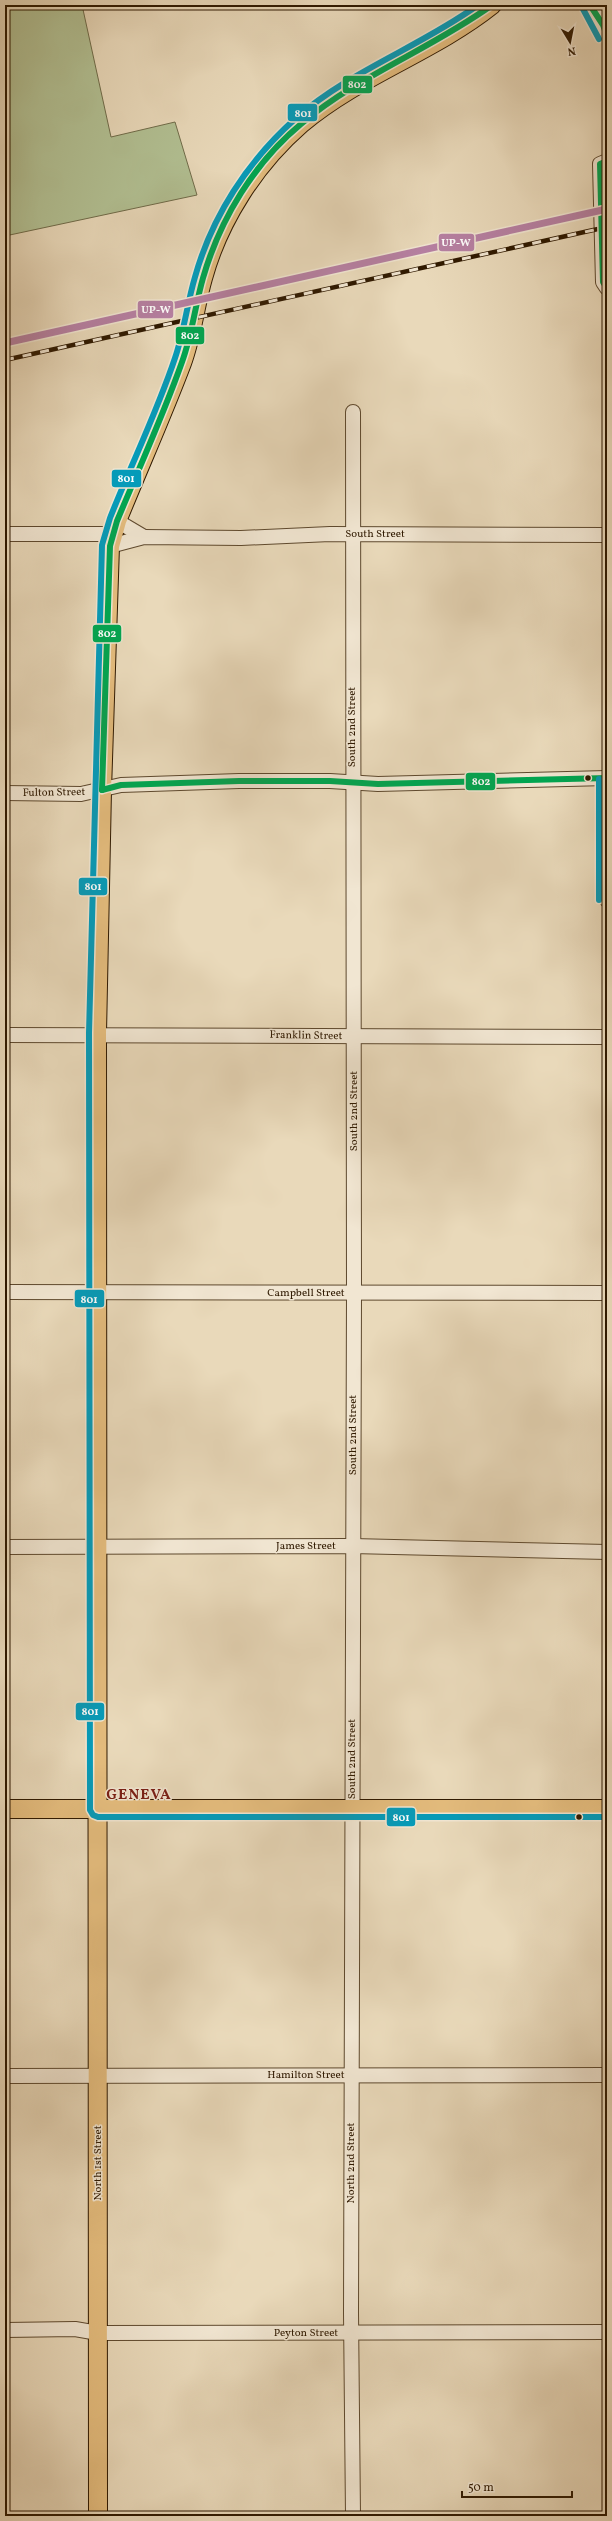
<svg xmlns="http://www.w3.org/2000/svg" width="612" height="2521" font-family="Vollkorn,serif">
	<rect width="100%" height="100%" fill="#e9d9ba"/>
	<filter id="stains"><feTurbulence type="fractalNoise" baseFrequency=".005" numOctaves="4"/><feColorMatrix values="0 0 0 0 .2 0 0 0 0 .09 0 0 0 0 .02 0 0 0 .5 -.17"/></filter>
	<radialGradient id="worn" r=".72"><stop offset=".6" stop-color="#630" stop-opacity="0"/><stop offset="1" stop-color="#630" stop-opacity=".3"/></radialGradient>
	<!-- green -->
	<path fill="#b2c093" stroke="#706c4a" d="M5,5H82L111,137L175,122L197,195L5,236Z"/>
	<g fill="none" stroke-linecap="round" stroke-linejoin="round">
		<defs>
			<g id="minor">
				<path d="M590,5L603,25L607,36"/>
				<path d="M607,161L600,164L603,282L607,288"/>
				<path d="M353,412L354,1293L351,2313L353,2516"/>
				<path d="M117,521L144,537"/>
				<path d="M5,534H114"/>
				<path d="M110,546L144,537L241,538L330,534L607,535"/>
				<path d="M607,779V900"/>
				<path d="M5,793L81,794L121,785L239,781H330L378,784L607,778"/>
				<path d="M5,1035L607,1037"/>
				<path d="M5,1292L607,1293"/>
				<path d="M5,1547L352,1546L607,1552"/>
				<path d="M5,2076L607,2075"/>
				<path d="M5,2330L75,2329L98,2333L607,2332"/>
			</g>
			<g id="major">
				<path d="M5,1809H607"/>
				<path d="M98,2516L97,1033L102,790L110,546L117,521C138,469 162,416 182,363C192,336 195,306 203,278C219,220 255,164 301,124C359,75 433,52 492,5"/>
			</g>
		</defs>
		<!-- minor casing -->
		<use href="#minor" stroke="#5e492e" stroke-width="16"/>
		<!-- major casing -->
		<use href="#major" stroke="#2f1900" stroke-width="20"/>
		<!-- minor -->
		<use href="#minor" stroke="#f1e6d2" stroke-width="14"/>
		<!-- major -->
		<use href="#major" stroke="#e4bc7d" stroke-width="18"/>
		<defs>
			<path id="rail" d="M5,360L607,227"/>
		</defs>
		<!-- rail casing -->
		<use href="#rail" stroke="#2f1900" stroke-width="4.5"/>
		<!-- rail -->
		<use href="#rail" stroke="#f1e6d2" stroke-width="3" stroke-dasharray="9" stroke-linecap="butt"/>
		<defs>
			<g id="bus-1">
				<path d="M590,5L603,25L607,36"/>
				<path d="M607,161L600,164L603,282L607,288"/>
				<path d="M102,790L110,546L117,521C139,468 163,416 182,362C192,335 195,306 203,278C220,219 254,163 301,124C359,75 431,49 492,5"/>
				<path d="M102,790L121,785L239,781H330L378,784L607,778"/>
			</g>
			<g id="bus-2">
				<path d="M478,5C420,47 349,71 295,119C248,161 212,216 195,277C187,304 184,332 175,358C157,412 131,465 110,518L102,545L89,1033L90,1810L93,1815L98,1817H607"/>
				<path d="M583,9L599,39"/>
				<path d="M599,779V900"/>
			</g>
		</defs>
		<!-- bus-1 casing -->
		<use href="#bus-1" stroke="#f1e6d2" stroke-width="9"/>
		<!-- bus-2 casing -->
		<use href="#bus-2" stroke="#f1e6d2" stroke-width="9"/>
		<!-- bus-1 -->
		<use href="#bus-1" stroke="#00a651" stroke-width="6"/>
		<!-- bus-2 -->
		<use href="#bus-2" stroke="#059bb9" stroke-width="6"/>
		<defs>
			<path id="rail-1" d="M5,343L607,209"/>
		</defs>
		<!-- rail-1 casing -->
		<use href="#rail-1" stroke="#f1e6d2" stroke-width="10"/>
		<!-- rail-1 -->
		<use href="#rail-1" stroke="#b680a2" stroke-width="7"/>
	</g>
	<!-- markers -->
	<g fill="#2f1900" stroke="#f1e6d2" stroke-width="1.5">
		<circle cx="588" cy="778" r="3.5"/>
		<circle cx="579" cy="1817" r="3.5"/>
	</g>
	<g text-anchor="middle" dominant-baseline="central" stroke-width="3" stroke-linejoin="round" paint-order="stroke">
		<!-- street labels -->
		<g font-size="11" fill="#2f1900" stroke="#f1e6d2">
			<text x="375" y="534">South Street</text>
			<text transform="translate(352 727) rotate(-90)">South 2nd Street</text>
			<text transform="translate(54 793) rotate(-1)">Fulton Street</text>
			<text transform="translate(306 1036) rotate(1)">Franklin Street</text>
			<text transform="translate(354 1111) rotate(-90)">South 2nd Street</text>
			<text x="306" y="1293">Campbell Street</text>
			<text transform="translate(353 1435) rotate(-90)">South 2nd Street</text>
			<text x="306" y="1546">James Street</text>
			<text transform="translate(352 1759) rotate(-90)">South 2nd Street</text>
			<text x="306" y="2075">Hamilton Street</text>
			<text transform="translate(98 2163) rotate(-90)">North 1st Street</text>
			<text transform="translate(351 2163) rotate(-90)">North 2nd Street</text>
			<text x="306" y="2333">Peyton Street</text>
		</g>
		<!-- district labels -->
		<g font-size="15" font-weight="bold" letter-spacing="1" fill="#7a1f14" stroke="#f1e6d2">
			<text x="139" y="1795">GENEVA</text>
		</g>
	</g>
	<g stroke="#f1e6d2" stroke-width="1.5">
		<rect x="342" y="75" width="31" height="19" rx="4" fill="#00a651"/>
		<rect x="287" y="103" width="31" height="19" rx="4" fill="#059bb9"/>
		<rect x="438" y="233" width="37" height="19" rx="4" fill="#b680a2"/>
		<rect x="137" y="300" width="37" height="19" rx="4" fill="#b680a2"/>
		<rect x="175" y="326" width="30" height="19" rx="4" fill="#00a651"/>
		<rect x="111" y="469" width="31" height="19" rx="4" fill="#059bb9"/>
		<rect x="92" y="624" width="30" height="19" rx="4" fill="#00a651"/>
		<rect x="465" y="772" width="31" height="19" rx="4" fill="#00a651"/>
		<rect x="78" y="877" width="30" height="19" rx="4" fill="#059bb9"/>
		<rect x="74" y="1289" width="31" height="19" rx="4" fill="#059bb9"/>
		<rect x="75" y="1702" width="30" height="19" rx="4" fill="#059bb9"/>
		<rect x="386" y="1807" width="30" height="20" rx="4" fill="#059bb9"/>
	</g>
	<g font-size="11" text-anchor="middle" font-weight="bold" fill="#fff">
		<text x="357" y="88">802</text>
		<text x="303" y="117">801</text>
		<text x="456" y="246">UP-W</text>
		<text x="156" y="313">UP-W</text>
		<text x="190" y="339">802</text>
		<text x="126" y="482">801</text>
		<text x="107" y="637">802</text>
		<text x="481" y="785">802</text>
		<text x="93" y="890">801</text>
		<text x="89" y="1303">801</text>
		<text x="90" y="1715">801</text>
		<text x="401" y="1821">801</text>
	</g>
	<!-- margin -->
	<rect width="612" height="2521" fill="none" stroke="#e9d9ba" stroke-width="20"/>
	<rect x="6" y="6" width="600" height="2509" fill="none" stroke="#2f1900" stroke-width="2"/>
	<rect x="10" y="10" width="592" height="2501" fill="none" stroke="#2f1900"/>
	<!-- north arrow -->
	<g transform="translate(570 42) rotate(170)" stroke="#f1e6d2" stroke-width="3" paint-order="stroke">
	<path d="M0-3L7 15L0 10L-7 15Z" fill="#2f1900"/>
	<text y="-6" font-size="11" font-weight="bold" text-anchor="middle" fill="#2f1900">N</text>
	</g>
	<!-- scale -->
	<path d="M462 2491v6h110v-6" fill="none" stroke="#2f1900" stroke-width="2"/>
	<text x="468" y="2491" font-size="12" fill="#2f1900" stroke="#f1e6d2" stroke-width="3" paint-order="stroke">50 m</text>
	<rect width="100%" height="100%" filter="url(#stains)"/>
	<rect width="100%" height="100%" fill="url(#worn)"/>
</svg>
